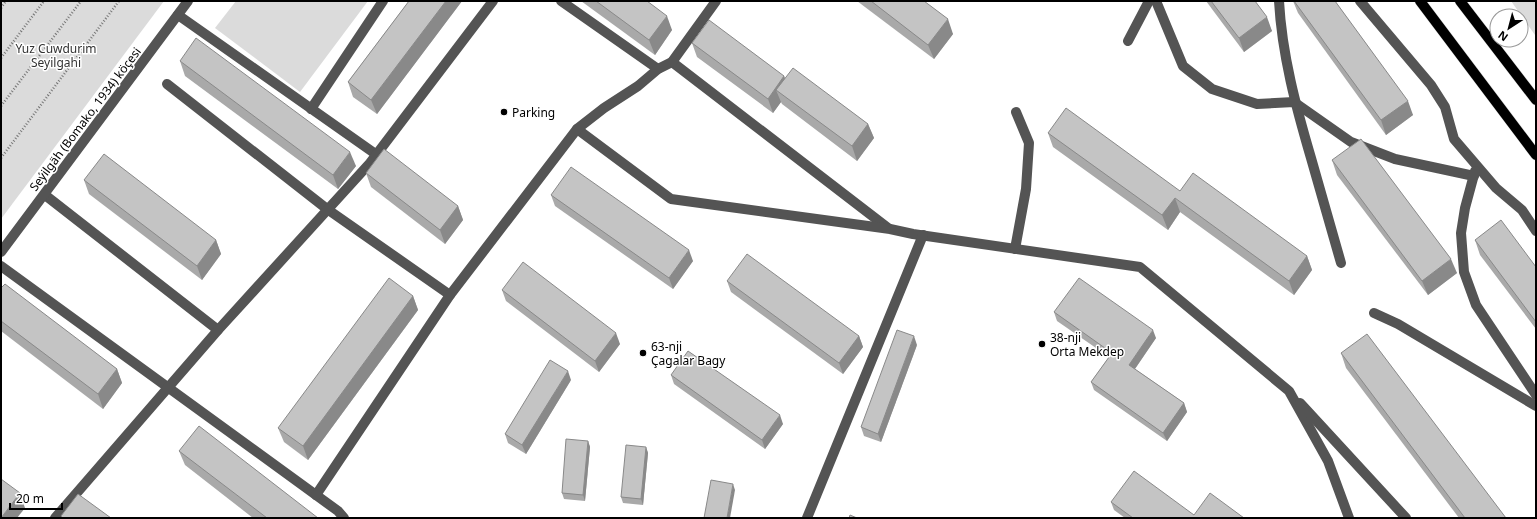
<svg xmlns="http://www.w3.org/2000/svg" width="1537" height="519" font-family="'Noto Sans',sans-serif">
	<rect width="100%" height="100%" fill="#fff"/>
	<!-- green -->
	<g fill="#dbdbdb">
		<path d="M1,1H164L1,219Z"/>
		<path d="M236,1H368L300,92L215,28Z"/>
		<path d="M1511,1H1536V34L1535,35Z"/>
	</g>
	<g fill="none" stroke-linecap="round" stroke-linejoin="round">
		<defs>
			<g id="major">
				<path d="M1420,1L1536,155"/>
				<path d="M1460,1L1536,100"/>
			</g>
		</defs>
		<!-- major casing -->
		<use href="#major" stroke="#dbdbdb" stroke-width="11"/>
		<!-- path -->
		<g stroke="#767676" stroke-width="2.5" stroke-dasharray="1 2" stroke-linecap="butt">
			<path d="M1,8L6,1"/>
			<path d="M1,58L44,1"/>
			<path d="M1,106L81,1"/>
			<path d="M1,158L119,1"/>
		</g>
		<!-- minor -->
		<g stroke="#545454" stroke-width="10">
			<path d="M561,1L658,69"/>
			<path d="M1156,1L1183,66L1212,89L1257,104L1294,102L1351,142L1395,159L1474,176"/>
			<path d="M1279,1C1282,55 1296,107 1311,158C1321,193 1331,228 1341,263"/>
			<path d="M1360,1L1431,85L1445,107L1454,139L1496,188L1522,210L1536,231"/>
			<path d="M178,15L377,155"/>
			<path d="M1128,41L1149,1"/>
			<path d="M672,62L888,228"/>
			<path d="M167,84L327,209L450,295"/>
			<path d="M311,109L383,1"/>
			<path d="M577,129L671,199L890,229L913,234L1140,267L1289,391L1328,461L1349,518"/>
			<path d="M1475,171L1465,208L1461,233L1464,272L1476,305L1536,395"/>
			<path d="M45,195L218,330"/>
			<path d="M1015,249L1026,189L1029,143L1016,112"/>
			<path d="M1,252L188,1"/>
			<path d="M1,266L338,511L344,518"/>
			<path d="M1374,313L1398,324L1536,406"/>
			<path d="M1300,403L1406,518"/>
			<path d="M316,495L450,295L577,129L604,108L638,86L658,69L672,62L716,1"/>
			<path d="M55,518L218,330L370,163L493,1"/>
			<path d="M807,518L923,235"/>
		</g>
		<!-- major -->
		<use href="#major" stroke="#000" stroke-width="10"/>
	</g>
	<!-- wall -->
	<g fill="#a9a9a9">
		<path d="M409,1H462L377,114L353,97L348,82Z"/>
		<path d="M581,1H647L672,30L655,55Z"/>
		<path d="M857,1H924L953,34L934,59Z"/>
		<path d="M1206,1H1255L1272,31L1244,52Z"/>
		<path d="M1293,1H1335L1413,115L1386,135L1298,13Z"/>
		<path d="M692,43L784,76L785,78L868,124L874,138L857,161L782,104L781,102L773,113L697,57Z"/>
		<path d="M180,61L356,166L338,189L185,76Z"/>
		<path d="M1048,133L1180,191L1307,256L1312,270L1294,295L1180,212L1168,230L1053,147Z"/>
		<path d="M1332,160L1457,273L1428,295L1337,175Z"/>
		<path d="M366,173L458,206L463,220L445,244L371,187Z"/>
		<path d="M84,180L216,240L221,254L202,280L89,194Z"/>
		<path d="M551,195L693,261L673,289L555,206Z"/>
		<path d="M1475,240L1536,267V329L1480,255Z"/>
		<path d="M727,281L859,336L863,347L843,374L731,292Z"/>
		<path d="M1,288L117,369L122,383L103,409L1,331Z"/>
		<path d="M502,290L620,344L599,372L506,301Z"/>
		<path d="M413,296L418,310L308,460L284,442L278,428Z"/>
		<path d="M1054,312L1156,338L1135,369L1184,403L1187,412L1167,441L1094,390L1091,382L1109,357L1057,321Z"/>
		<path d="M917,345L881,442L864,436L861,427Z"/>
		<path d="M1341,353L1506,518H1459L1346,368Z"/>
		<path d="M671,375L783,424L765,449L674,384Z"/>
		<path d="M571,380L526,454L508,443L505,434Z"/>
		<path d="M588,441L590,447L585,501L564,499L562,493Z"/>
		<path d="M646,447L648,453L643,505L623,503L621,497Z"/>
		<path d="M179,451L318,518H253L185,465Z"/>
		<path d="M1111,502L1194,515L1244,518H1125L1114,510Z"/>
	</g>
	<!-- shaded-wall -->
	<g fill="#898989">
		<path d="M446,1H462L377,114L371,100Z"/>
		<path d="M667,16L672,30L655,55L649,40Z"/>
		<path d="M1267,17L1272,31L1244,52L1239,38Z"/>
		<path d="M948,19L953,34L934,59L928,45Z"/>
		<path d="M784,76L789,91L776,90L781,102L773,113L768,99Z"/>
		<path d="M1408,101L1413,115L1386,135L1381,120Z"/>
		<path d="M868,124L874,138L857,161L852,146Z"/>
		<path d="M350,152L356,166L338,189L333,175Z"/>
		<path d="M1175,198L1180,212L1168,230L1162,215Z"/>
		<path d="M458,206L463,220L445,244L440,230Z"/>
		<path d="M216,240L221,254L202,280L197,266Z"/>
		<path d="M689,250L693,261L673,289L669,278Z"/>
		<path d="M1307,256L1312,270L1294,295L1289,281Z"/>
		<path d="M1451,259L1457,273L1428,295L1422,281Z"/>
		<path d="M413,296L418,310L308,460L303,446Z"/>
		<path d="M1153,330L1156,338L1132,373L1129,365Z"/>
		<path d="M616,333L620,344L599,372L595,361Z"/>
		<path d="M859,336L863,347L843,374L839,363Z"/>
		<path d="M914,336L917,345L881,442L878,434Z"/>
		<path d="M117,369L122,383L103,409L98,394Z"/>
		<path d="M568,371L571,380L526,454L522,445Z"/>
		<path d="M1184,403L1187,412L1167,441L1163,433Z"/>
		<path d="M780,415L783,424L765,449L762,440Z"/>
		<path d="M588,441L590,447L585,501L583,495Z"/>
		<path d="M646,447L648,453L643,505L641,499Z"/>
		<path d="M733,484L735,490L730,518H727Z"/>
		<path d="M20,493L25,508L17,518H1Z"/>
	</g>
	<!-- building -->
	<g fill="#c4c4c4" stroke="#898989">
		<path d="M409,1H446L371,100L348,82Z"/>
		<path d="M596,1H647L667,16L649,40Z"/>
		<path d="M871,1H924L948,19L928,45Z"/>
		<path d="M1211,1H1255L1267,17L1239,38Z"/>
		<path d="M1294,1H1335L1408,101L1381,120Z"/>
		<path d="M709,20L784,76L768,99L692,43Z"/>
		<path d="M196,38L350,152L333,175L180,61Z"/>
		<path d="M793,68L868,124L852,146L776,90Z"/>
		<path d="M1066,108L1180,191L1193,173L1307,256L1289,281L1175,198L1162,215L1048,133Z"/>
		<path d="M1361,139L1451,259L1422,281L1332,160Z"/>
		<path d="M384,149L458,206L440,230L366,173Z"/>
		<path d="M104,154L216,240L197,266L84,180Z"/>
		<path d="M571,167L689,250L669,278L551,195Z"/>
		<path d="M1501,220L1536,267V322L1475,240Z"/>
		<path d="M747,254L859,336L839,363L727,281Z"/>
		<path d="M523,262L616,333L595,361L502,290Z"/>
		<path d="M389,278L413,296L303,446L278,428Z"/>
		<path d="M1079,278L1153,330L1129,365L1184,403L1163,433L1091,382L1112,353L1054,312Z"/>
		<path d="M5,284L117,369L98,394L1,321V288Z"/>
		<path d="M897,330L914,336L878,434L861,427Z"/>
		<path d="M1367,334L1506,518H1465L1341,353Z"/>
		<path d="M688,351L780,415L762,440L671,375Z"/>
		<path d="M550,360L568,371L522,445L505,434Z"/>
		<path d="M199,426L318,518H267L179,451Z"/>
		<path d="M566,439L588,441L583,495L562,493Z"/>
		<path d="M626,445L646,447L641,499L621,497Z"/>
		<path d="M1134,471L1194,515L1210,493L1244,518H1133L1111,502Z"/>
		<path d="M1,479L20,493L1,518Z"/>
		<path d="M711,480L733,484L727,518H704Z"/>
		<path d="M78,494L111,518H63L61,516Z"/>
		<path d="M850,515L857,518H849Z"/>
	</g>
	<!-- markers -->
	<g fill="#000" stroke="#fff" stroke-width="1.5">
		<circle cx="504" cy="112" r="4"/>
		<circle cx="1042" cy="344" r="4"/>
		<circle cx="643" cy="353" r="4"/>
	</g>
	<g text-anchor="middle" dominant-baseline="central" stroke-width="3" stroke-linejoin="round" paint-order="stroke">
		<!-- park labels -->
		<g font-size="12" fill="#323232" stroke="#fff">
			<text x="56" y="48">Yuz Cuwdurim<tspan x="56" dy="14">Seyilgahi</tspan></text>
		</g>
		<!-- poi labels -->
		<g font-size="12" fill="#000" stroke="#fff" text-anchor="start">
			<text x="512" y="112">Parking</text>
			<text x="1050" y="337">38-nji<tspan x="1050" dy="14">Orta Mekdep</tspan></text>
			<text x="651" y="346">63-nji<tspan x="651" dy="14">Çagalar Bagy</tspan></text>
		</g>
		<!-- street labels -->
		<g font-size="12" fill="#000" stroke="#fff">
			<text transform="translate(85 119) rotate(-53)">Seýilgäh (Bomako, 1934) köçesi</text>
		</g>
	</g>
	<!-- border -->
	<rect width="1537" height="519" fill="none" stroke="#000000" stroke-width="4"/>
	<!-- north arrow -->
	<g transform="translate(1509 28) rotate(216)"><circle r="19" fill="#ffffff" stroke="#999999"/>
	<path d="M0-3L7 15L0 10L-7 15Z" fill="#000000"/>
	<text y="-6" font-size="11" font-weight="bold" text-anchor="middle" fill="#000000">N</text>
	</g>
	<!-- scale -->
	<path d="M10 503v6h52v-6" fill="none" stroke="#000000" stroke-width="2"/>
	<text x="16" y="503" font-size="12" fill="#000000" stroke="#ffffff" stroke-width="3" paint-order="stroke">20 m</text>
</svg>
